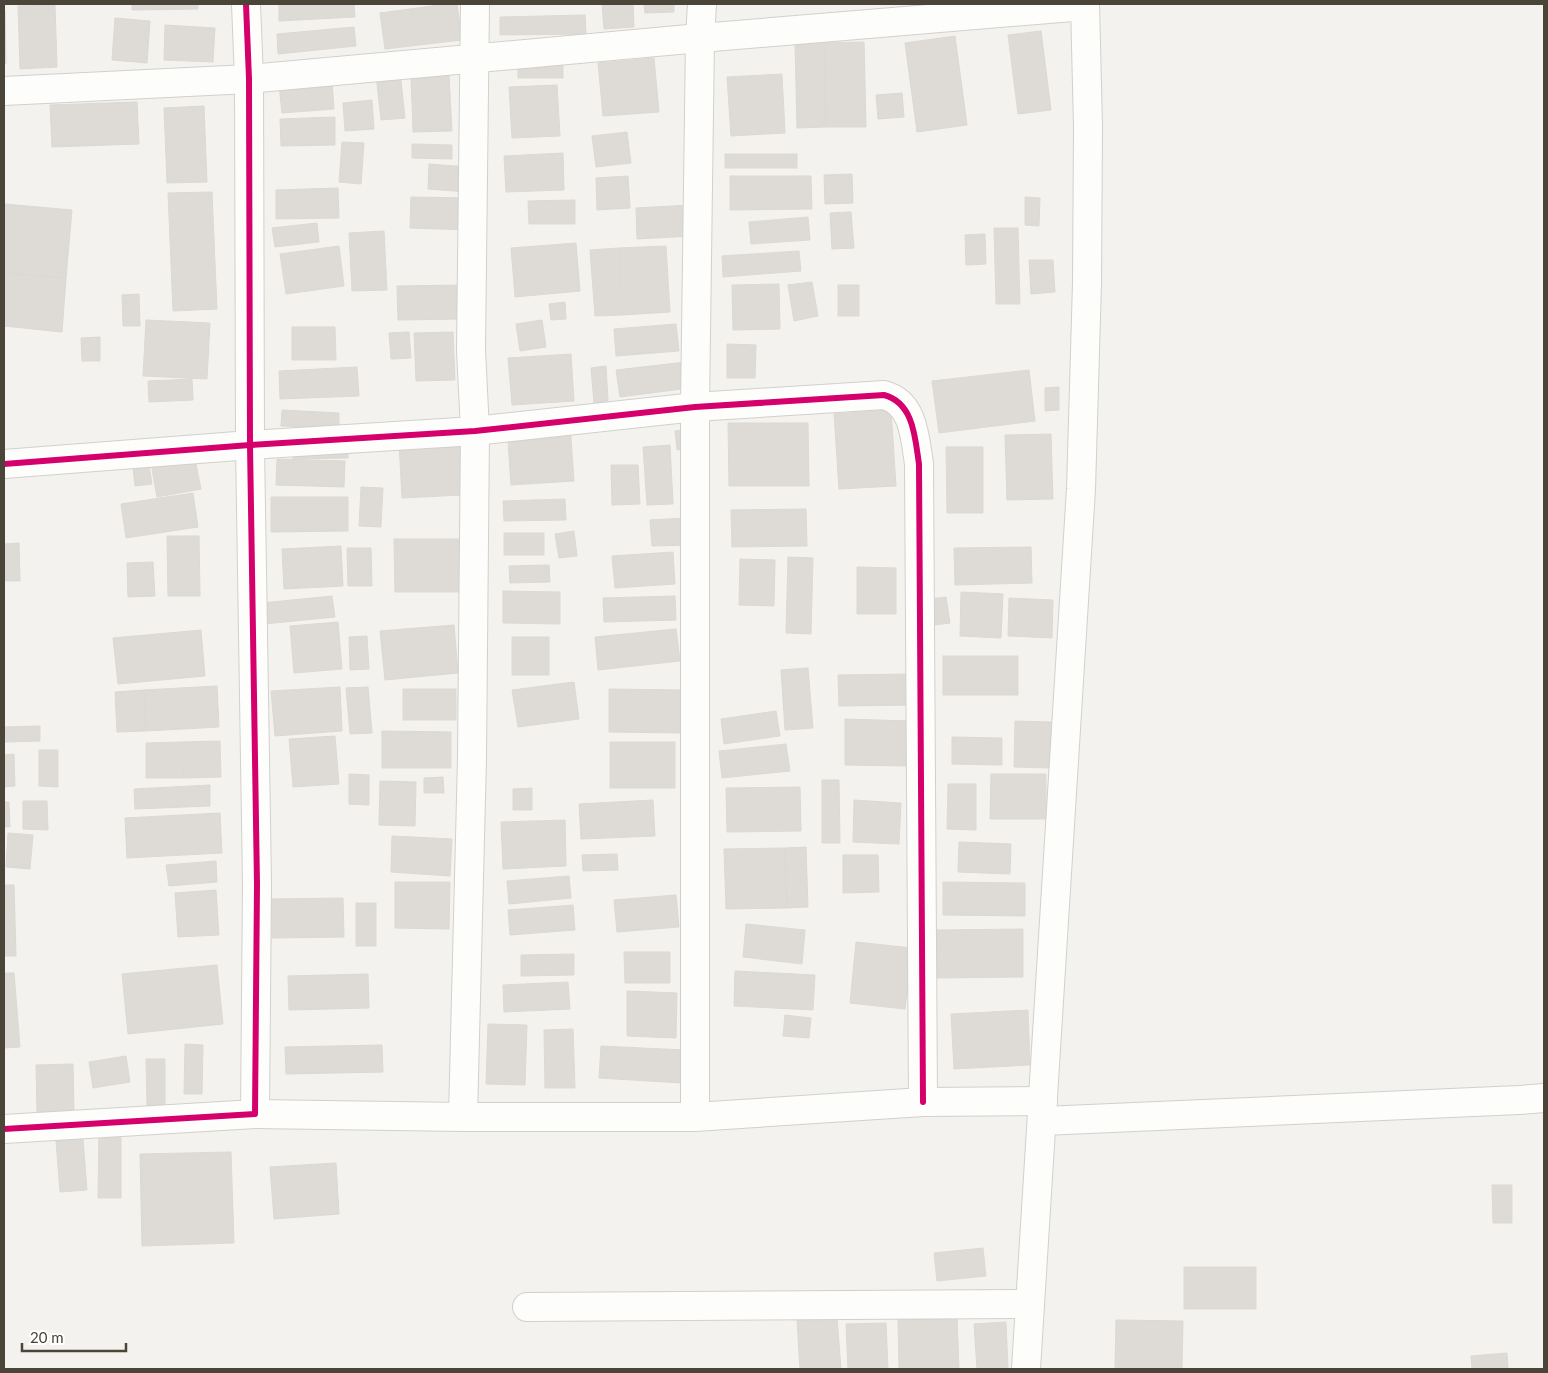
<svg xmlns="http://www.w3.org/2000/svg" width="1548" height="1373" font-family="Lato,sans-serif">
	<rect width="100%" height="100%" fill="#f4f2ee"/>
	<!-- building -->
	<g fill="#dedbd6" stroke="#dcd9d4">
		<path d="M132,4H198V9L132,10Z"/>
		<path d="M279,4H354L355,17L279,21Z"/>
		<path d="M447,4H457L462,40L385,49L380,13Z"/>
		<path d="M602,4H633L634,27L604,29Z"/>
		<path d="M644,4H674V12L645,13Z"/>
		<path d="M55,5L57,67L20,69L18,6Z"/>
		<path d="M4,10H5L6,64H4Z"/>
		<path d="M585,15L586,34L500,35V17Z"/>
		<path d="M115,18L150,21L147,63L112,60Z"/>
		<path d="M165,25L215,28L213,62L164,60Z"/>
		<path d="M354,27L356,46L278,54L277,34Z"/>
		<path d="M1041,31L1051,110L1018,114L1008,35Z"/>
		<path d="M955,36L967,125L917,132L905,43Z"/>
		<path d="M864,42L866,127H826L824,43Z"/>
		<path d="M795,43H824L826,127L797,128Z"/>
		<path d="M654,58L659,112L603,116L598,63Z"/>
		<rect x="518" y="60" width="45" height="18"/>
		<path d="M400,72L405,118L381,120L376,75Z"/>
		<path d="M782,74L785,133L731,136L727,77Z"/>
		<path d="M449,76L452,131L413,132L411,77Z"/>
		<path d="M332,81L334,109L282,113L279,85Z"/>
		<path d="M557,85L560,136L512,138L509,87Z"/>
		<path d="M902,93L904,117L878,119L876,95Z"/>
		<path d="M372,100L374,129L345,131L343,103Z"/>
		<path d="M137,102L139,144L52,147L50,105Z"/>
		<path d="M204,106L207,182L167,183L164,108Z"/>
		<path d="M335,117V145L281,146L280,119Z"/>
		<path d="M627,132L631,163L596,167L592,136Z"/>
		<path d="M342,142L364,143L361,184L339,182Z"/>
		<path d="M412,144L452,145V159L412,158Z"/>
		<path d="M563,153L564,190L506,192L504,156Z"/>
		<rect x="725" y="154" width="72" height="14"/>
		<path d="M429,164L469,167L467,192L428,189Z"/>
		<path d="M852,174L853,203L825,204L824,175Z"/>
		<path d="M628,176L630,208L597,210L596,178Z"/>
		<path d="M730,176H811L812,209L730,210Z"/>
		<path d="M338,188L339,218L276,219V190Z"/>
		<path d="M212,192L217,309L173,311L168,193Z"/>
		<path d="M411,197L469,198V230L410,228Z"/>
		<path d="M1025,197L1040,198L1039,226L1025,225Z"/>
		<path d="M575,200V224H529L528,201Z"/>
		<path d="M4,204L72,210L66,278L4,273Z"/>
		<path d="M690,205L692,236L637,239L636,208Z"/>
		<path d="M851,212L854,248L832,249L830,213Z"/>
		<path d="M808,217L810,240L751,244L749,222Z"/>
		<path d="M317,223L319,242L275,247L272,228Z"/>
		<path d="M994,228H1018L1020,304H996Z"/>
		<path d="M384,231L387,290L352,291L349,233Z"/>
		<path d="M985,234L986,264L966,265L965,235Z"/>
		<path d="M576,243L580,291L515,297L511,248Z"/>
		<path d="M339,246L344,286L286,294L280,254Z"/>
		<path d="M666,246L670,312L622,315L619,248Z"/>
		<path d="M619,248L622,315L595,316L590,250Z"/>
		<path d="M799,251L801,271L723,277L722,256Z"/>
		<path d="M1029,260H1053L1055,292L1031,294Z"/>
		<path d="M4,273L66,278L62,332L4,326Z"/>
		<path d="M812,282L818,316L794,321L788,285Z"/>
		<path d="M779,284L780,329L733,330L732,285Z"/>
		<path d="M461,285V319L398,320L397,286Z"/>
		<rect x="838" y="285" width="21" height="31"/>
		<path d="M139,294L140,326H123L122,295Z"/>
		<path d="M565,302L566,319L551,320L549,304Z"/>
		<path d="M146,320L210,323L207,379L143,376Z"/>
		<path d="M542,320L546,347L520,351L516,324Z"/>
		<path d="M676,324L679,351L616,356L614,329Z"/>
		<path d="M292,327H335L336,360H292Z"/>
		<path d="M409,332L411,358L391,359L389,333Z"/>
		<path d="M453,332L455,380L416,381L414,333Z"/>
		<path d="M100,337V361H82L81,338Z"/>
		<path d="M727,344L756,345L755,378H727Z"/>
		<path d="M571,354L574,401L512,405L508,358Z"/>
		<path d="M686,362L689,388L620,397L616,370Z"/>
		<path d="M606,366L608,401L594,403L591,368Z"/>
		<path d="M357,367L359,396L280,399L279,371Z"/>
		<path d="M1029,370L1035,421L939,433L932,381Z"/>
		<path d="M192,379L193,400L149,402L148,381Z"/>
		<path d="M1059,387V410L1045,411V388Z"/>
		<path d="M282,410L339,413V428L281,426Z"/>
		<path d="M891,410L896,486L839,489L834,414Z"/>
		<path d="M728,423H808L809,486H729Z"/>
		<path d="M570,424L574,481L511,485L507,427Z"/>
		<path d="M690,429L691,448L677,450L675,431Z"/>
		<path d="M1051,434L1053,499L1007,500L1005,435Z"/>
		<path d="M460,441L462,495L402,498L399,442Z"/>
		<path d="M293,442H348V458L293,459Z"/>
		<path d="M670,445L673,504L647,505L643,447Z"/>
		<path d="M946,447H983V513H947Z"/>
		<path d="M193,450L201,489L157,497L150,458Z"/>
		<path d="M277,459L345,461L344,487L276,485Z"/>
		<path d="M611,465H638L640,504L612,505Z"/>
		<path d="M149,466L152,484L135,486L133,468Z"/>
		<path d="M361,487L383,488L381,527L359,526Z"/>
		<path d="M193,493L198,527L126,538L121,504Z"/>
		<path d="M271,497H348V531L271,532Z"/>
		<path d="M565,499L566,520L504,521L503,501Z"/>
		<path d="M806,509L807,546L732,547L731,510Z"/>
		<path d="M687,518L689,545L652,546L650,520Z"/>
		<path d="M574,531L577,556L559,558L555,534Z"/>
		<rect x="504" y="533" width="40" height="22"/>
		<path d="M167,536H199L200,596H168Z"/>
		<path d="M394,539H466L467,592H395Z"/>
		<path d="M19,543L20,581H4V544Z"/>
		<path d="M341,546L343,586L284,589L282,549Z"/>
		<path d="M1031,547L1032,583L955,585L954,548Z"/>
		<path d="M347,548H371L372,586H348Z"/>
		<path d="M673,552L675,584L615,588L612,556Z"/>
		<path d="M788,557L813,558L811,634L786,633Z"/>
		<path d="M740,559L775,560L774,606L739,605Z"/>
		<path d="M153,562L155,596L128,597L127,563Z"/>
		<path d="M549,565L550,582L510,583L509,566Z"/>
		<path d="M857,567L896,568V614H857Z"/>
		<path d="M503,591L560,592V624L503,623Z"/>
		<path d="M961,592L1003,594L1001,638L960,636Z"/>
		<path d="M332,596L335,617L264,624L262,603Z"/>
		<path d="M675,596L676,620L604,622L603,598Z"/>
		<path d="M946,597L950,623L926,626L922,600Z"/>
		<path d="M1009,598L1053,600L1052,638L1008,636Z"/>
		<path d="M338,622L342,669L294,673L290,626Z"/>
		<path d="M454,625L458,673L385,680L380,631Z"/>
		<path d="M676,629L680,661L598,670L595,637Z"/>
		<path d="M201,630L205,676L118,684L113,638Z"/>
		<path d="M367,636L369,669L350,670L349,637Z"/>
		<rect x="512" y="637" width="37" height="38"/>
		<rect x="943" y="656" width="75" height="39"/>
		<path d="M808,668L813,728L785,730L781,670Z"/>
		<path d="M911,674L912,705L839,706L838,675Z"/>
		<path d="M574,682L579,719L518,727L512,690Z"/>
		<path d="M217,686L219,727L146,731L144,690Z"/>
		<path d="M340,687L342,731L275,736L271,691Z"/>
		<path d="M368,687L372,733L350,734L346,688Z"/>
		<rect x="403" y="689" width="53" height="31"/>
		<path d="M609,689L683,690V733L609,732Z"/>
		<path d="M144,690L146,731L117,732L115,692Z"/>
		<path d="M776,711L780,736L724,744L721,719Z"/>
		<path d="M845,719L908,721V766L845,765Z"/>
		<path d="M1015,721L1051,722L1050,768L1014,767Z"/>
		<path d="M40,726V741L4,742V727Z"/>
		<path d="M382,731L451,732V768H382Z"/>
		<path d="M335,736L339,784L293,787L289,739Z"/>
		<path d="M952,737L1002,738V765L952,764Z"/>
		<path d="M220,741L221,777L183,778L182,742Z"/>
		<path d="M182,742L183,778H146V743Z"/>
		<rect x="610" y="742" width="65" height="46"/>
		<path d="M786,744L790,771L722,778L719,751Z"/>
		<path d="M39,750H58V787L39,786Z"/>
		<path d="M14,754L15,786L4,787V755Z"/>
		<path d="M349,774L369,775V805L349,804Z"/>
		<path d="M991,774H1046V819H990Z"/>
		<path d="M443,777L444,793H424V778Z"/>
		<path d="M822,780H839L840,843H822Z"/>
		<path d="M380,781L416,782L415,826L379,825Z"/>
		<path d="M948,784H976V830L947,829Z"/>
		<path d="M210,785V806L135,809L134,789Z"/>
		<path d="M800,787L801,831L727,832L726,788Z"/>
		<path d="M532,788V810H513V789Z"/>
		<path d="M653,800L655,836L581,839L579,804Z"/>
		<path d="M854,800L901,803L899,844L853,842Z"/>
		<path d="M23,801H47L48,830L23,829Z"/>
		<path d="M4,802H9L10,827H4Z"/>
		<path d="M220,813L222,853L127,858L125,818Z"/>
		<path d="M565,820L566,866L503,869L501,822Z"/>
		<path d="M8,833L33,835L30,869L6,867Z"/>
		<path d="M392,836L452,839L450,876L391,872Z"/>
		<path d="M959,842L1011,844L1010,874L958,872Z"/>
		<path d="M806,847L808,907L787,908L785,848Z"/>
		<path d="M785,848L787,908L726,909L724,849Z"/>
		<path d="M617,854L618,870L583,871L582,855Z"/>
		<path d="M843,855H878L879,892L843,893Z"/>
		<path d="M216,861L217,882L169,886L166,865Z"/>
		<path d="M569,876L571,898L509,904L507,881Z"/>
		<path d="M395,882H450L449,929L395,928Z"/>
		<path d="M943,882L1025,883V916L943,915Z"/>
		<path d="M4,885H14L16,956H4Z"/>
		<path d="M216,890L219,935L178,937L175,893Z"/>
		<path d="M676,895L679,927L617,932L614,900Z"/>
		<path d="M343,898L344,937L272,938V899Z"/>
		<rect x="356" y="903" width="20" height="43"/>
		<path d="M573,905L575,930L510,935L508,910Z"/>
		<path d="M746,924L805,930L802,964L743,957Z"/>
		<path d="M1023,929V977L937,978L936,930Z"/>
		<path d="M856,942L912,948L905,1009L850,1003Z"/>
		<path d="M624,952H670V983H625Z"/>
		<path d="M574,954V975L521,976V955Z"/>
		<path d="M217,965L223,1024L128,1034L122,974Z"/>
		<path d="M735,971L815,975L813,1010L734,1006Z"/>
		<path d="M4,973H14L20,1047L4,1048Z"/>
		<path d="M368,974L369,1008L289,1010L288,976Z"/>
		<path d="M568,982L570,1009L504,1012L503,985Z"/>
		<path d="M627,991L677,993L676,1038L627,1036Z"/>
		<path d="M1028,1010L1030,1065L954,1069L951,1014Z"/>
		<path d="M785,1015L811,1018L809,1038L783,1036Z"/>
		<path d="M488,1024L527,1025L525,1085L486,1084Z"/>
		<path d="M573,1029L575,1088H545L544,1030Z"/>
		<path d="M185,1044L203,1045L202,1094H184Z"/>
		<path d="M382,1045L383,1072L286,1074L285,1047Z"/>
		<path d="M601,1046L684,1050L682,1083L599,1078Z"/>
		<path d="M126,1056L130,1082L93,1088L89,1062Z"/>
		<path d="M146,1059H165V1106H147Z"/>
		<path d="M73,1064L74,1113H37L36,1065Z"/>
		<path d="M99,1129L121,1130V1198H98Z"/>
		<path d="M83,1139L87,1190L60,1192L56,1141Z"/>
		<path d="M231,1152L234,1243L142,1246L140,1154Z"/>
		<path d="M336,1163L339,1214L274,1219L270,1167Z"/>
		<path d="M1492,1185H1512V1223H1493Z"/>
		<path d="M983,1248L986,1276L937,1281L934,1253Z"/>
		<rect x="1184" y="1267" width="72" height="42"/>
		<path d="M837,1317L841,1369H800L797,1320Z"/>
		<path d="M957,1318L959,1369H899L898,1319Z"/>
		<path d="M1116,1320L1183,1321L1182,1369H1115Z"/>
		<path d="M1006,1322L1008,1369H977L974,1324Z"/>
		<path d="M886,1323L888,1369H848L846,1324Z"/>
		<path d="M1507,1353L1508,1369H1472L1471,1356Z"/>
	</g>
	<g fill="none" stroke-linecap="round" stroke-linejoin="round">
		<defs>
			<g id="minor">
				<path d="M4,91L249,79L700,38L1085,6"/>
				<path d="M4,464L250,445L475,431L695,407L884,395C914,403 915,438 919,464L923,1102"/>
				<path d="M255,1114L463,1117H695L923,1102L1043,1101"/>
				<path d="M463,1117L472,758L475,431L471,350L475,4"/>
				<path d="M695,1117V407L700,38L702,4"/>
				<path d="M1043,1121L1519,1100L1544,1098"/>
				<path d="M4,1129L255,1114L257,884L250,445L249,79L246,4"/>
				<path d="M527,1307L1030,1304"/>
				<path d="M1026,1369L1081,489L1087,283L1088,127L1085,4"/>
			</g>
		</defs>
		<!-- minor casing -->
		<use href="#minor" stroke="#d2d0cb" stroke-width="30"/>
		<!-- minor -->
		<use href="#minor" stroke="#fdfdfc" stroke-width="28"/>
		<defs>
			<g id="cycleway">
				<path d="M4,464L250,445L475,431L695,407L884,395C914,403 915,438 919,464L923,1102"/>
				<path d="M4,1129L255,1114L257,884L250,445L249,79L246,4"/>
			</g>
		</defs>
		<!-- cycleway casing -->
		<use href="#cycleway" stroke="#fff" stroke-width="9"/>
		<!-- cycleway -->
		<use href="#cycleway" stroke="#d6006c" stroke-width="6"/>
	</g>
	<!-- border -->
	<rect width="1548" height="1373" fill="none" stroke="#4b4439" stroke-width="10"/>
	<!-- scale -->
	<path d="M22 1343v8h104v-8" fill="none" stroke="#4b4439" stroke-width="2.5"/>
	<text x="30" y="1343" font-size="15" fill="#4b4439" stroke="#ffffff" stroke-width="4" paint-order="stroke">20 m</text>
</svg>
